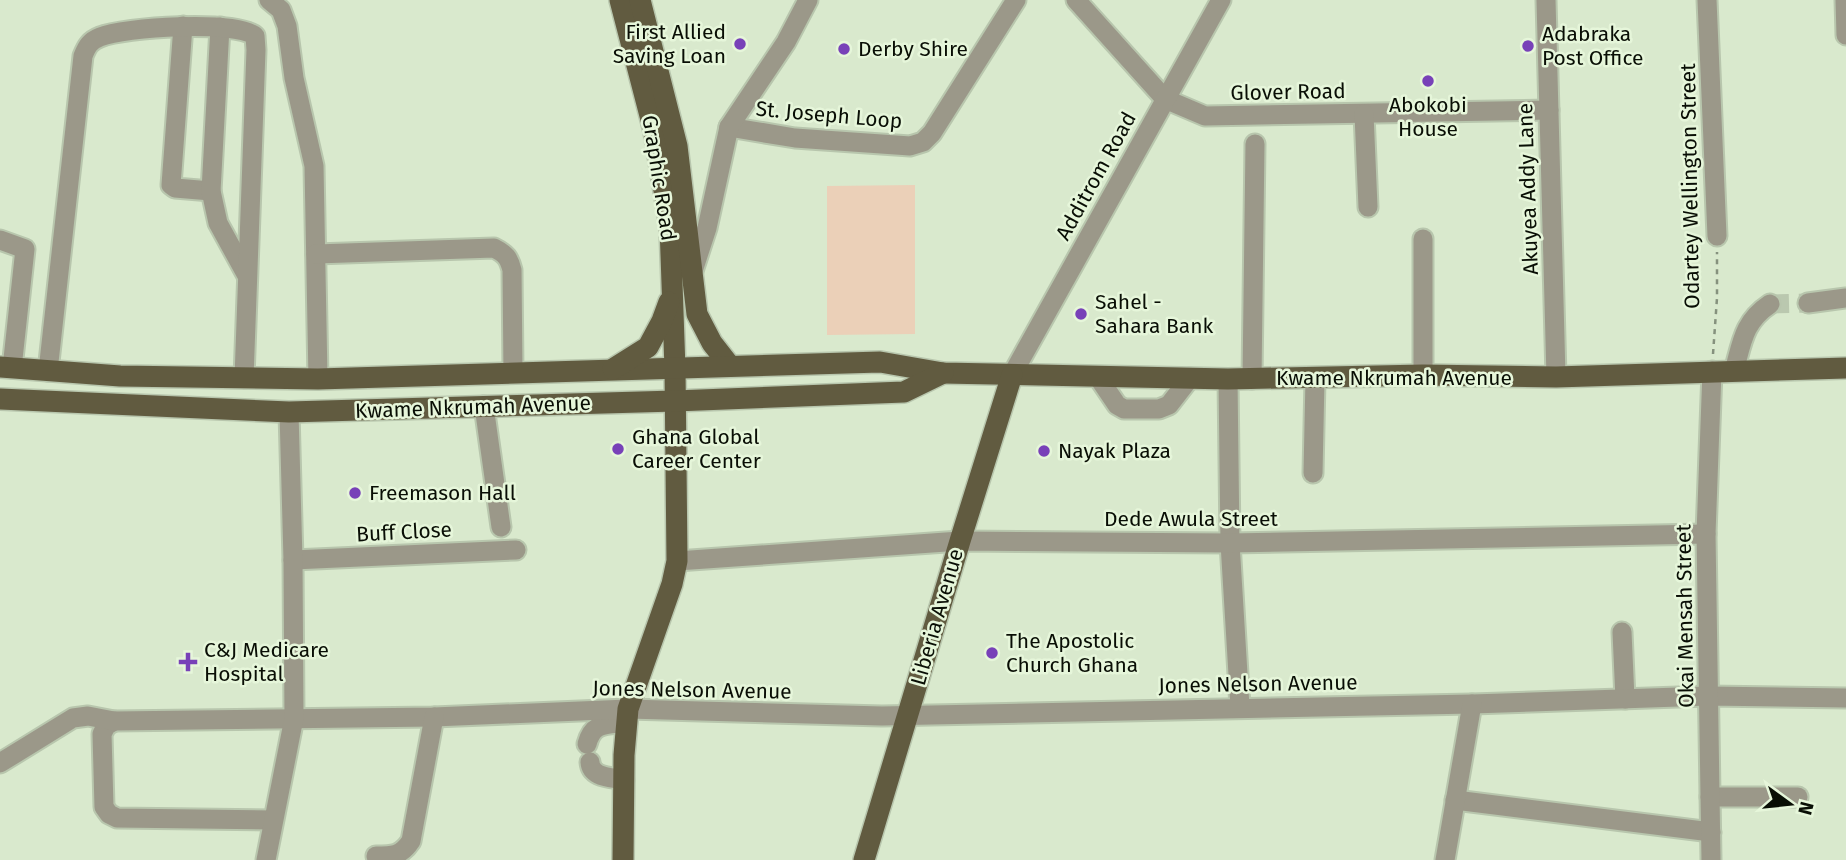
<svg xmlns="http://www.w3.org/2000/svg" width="1846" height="860" font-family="'Fira Sans',sans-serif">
	<rect width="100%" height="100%" fill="#d9e9cd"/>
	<!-- green -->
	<path fill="#ebd0b8" d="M915,185V334L827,335V186Z"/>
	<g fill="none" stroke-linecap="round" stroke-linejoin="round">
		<!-- minor-tunnel -->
		<path stroke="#bac8af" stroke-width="19" stroke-dasharray="19 10" stroke-linecap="butt" d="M1770,304L1808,303"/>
		<defs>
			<g id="minor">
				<path d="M269,0L281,10L287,26L294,78L314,166L318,379"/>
				<path d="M1076,0L1165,99L1205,116L1549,110"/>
				<path d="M1546,0L1556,377"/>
				<path d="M1707,0L1717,236"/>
				<path d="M1845,0L1846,35"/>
				<path d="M183,26L171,185L175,188L211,191"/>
				<path d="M220,27L211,191L218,223L246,274"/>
				<path d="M1364,114L1368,207"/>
				<path d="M729,127L795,138L910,146L923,142L932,133L1016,0"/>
				<path d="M0,240L25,249L12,368"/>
				<path d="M316,254L494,248C506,254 509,258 512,270L513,372"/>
				<path d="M692,274L707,228L729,127L786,42L808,0"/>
				<path d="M1808,303L1846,298"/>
				<path d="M48,371L83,56C87,46 90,41 100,37C124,27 236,20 255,36L256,50L244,378"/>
				<path d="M1734,371C1742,343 1743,322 1770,304"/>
				<path d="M1012,375L1221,0"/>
				<path d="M1423,375V239"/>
				<path d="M1098,377L1117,405L1124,409H1159L1169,405L1190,378"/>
				<path d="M1228,379L1230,543L1240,707"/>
				<path d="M1252,379L1255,144"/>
				<path d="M484,406L501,527"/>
				<path d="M1313,473L1315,379"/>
				<path d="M293,560L516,550"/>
				<path d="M677,561L960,541L1230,543L1706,534"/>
				<path d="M1622,632L1625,699"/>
				<path d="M114,721L106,726L102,734L104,807L109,814L117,818L273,820"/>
				<path d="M587,744C593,721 607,725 627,722"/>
				<path d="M590,762C591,778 611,777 624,780"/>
				<path d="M0,763L73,718L88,716L114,721L434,717L628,709L882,716L1472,704L1708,696L1846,698"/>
				<path d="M1710,797H1798"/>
				<path d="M1455,800L1711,832"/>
				<path d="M376,856C393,856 401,856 411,841L434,717"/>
				<path d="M266,860L294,718L293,560L289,412"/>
				<path d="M1445,860L1472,704"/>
				<path d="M1711,860L1706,534L1712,371"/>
			</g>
			<g id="major">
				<path d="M620,0L654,131L670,226L675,369L677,561L672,584L628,709L624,755L623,860"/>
				<path d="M640,0L677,146L697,314L712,343L730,366"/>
				<path d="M0,367L120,376L318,379L880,362L943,373L1228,379L1423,375L1556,377L1846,368"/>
				<path d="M613,369L648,347L662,321L669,302"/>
				<path d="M0,399L289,412L675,401L904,392L943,373"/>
				<path d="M864,860L960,541L1012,375"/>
			</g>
		</defs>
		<!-- minor casing -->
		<use href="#minor" stroke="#b8c6ad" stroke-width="23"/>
		<!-- major casing -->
		<use href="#major" stroke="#b8c6ad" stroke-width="24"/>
		<!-- path -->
		<path stroke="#85917d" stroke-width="2.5" stroke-dasharray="5 5" stroke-linecap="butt" d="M1713,354L1717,298V252"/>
		<!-- minor -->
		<use href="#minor" stroke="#9b9889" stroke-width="19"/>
		<!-- major -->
		<use href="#major" stroke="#615b40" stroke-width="21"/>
	</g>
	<!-- markers -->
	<g fill="#7841b8" stroke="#e6f6da" stroke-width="2.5">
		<circle cx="740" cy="44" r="7"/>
		<circle cx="1528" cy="46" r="7"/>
		<circle cx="844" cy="49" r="7"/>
		<circle cx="1428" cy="81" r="7"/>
		<circle cx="1081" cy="314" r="7"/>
		<circle cx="618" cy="449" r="7"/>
		<circle cx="1044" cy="451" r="7"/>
		<circle cx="355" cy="493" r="7"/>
		<circle cx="992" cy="653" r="7"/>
		<path d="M184.5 651.5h7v7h7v7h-7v7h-7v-7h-7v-7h7z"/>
	</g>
	<g text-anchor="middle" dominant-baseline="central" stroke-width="5" stroke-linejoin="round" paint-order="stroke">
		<!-- poi labels -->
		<g font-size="21" fill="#090e05" stroke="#e6f6da" text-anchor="start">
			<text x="726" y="32" text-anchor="end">First Allied<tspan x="726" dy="24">Saving Loan</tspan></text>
			<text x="1542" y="34">Adabraka<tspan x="1542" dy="24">Post Office</tspan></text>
			<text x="858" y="49">Derby Shire</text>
			<text x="1428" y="105" text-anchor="middle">Abokobi<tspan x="1428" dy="24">House</tspan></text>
			<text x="1095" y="302">Sahel -<tspan x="1095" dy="24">Sahara Bank</tspan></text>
			<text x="632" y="437">Ghana Global<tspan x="632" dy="24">Career Center</tspan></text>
			<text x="1058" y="451">Nayak Plaza</text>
			<text x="369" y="493">Freemason Hall</text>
			<text x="1006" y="641">The Apostolic<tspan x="1006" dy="24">Church Ghana</tspan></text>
			<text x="204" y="650">C&amp;J Medicare<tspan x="204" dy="24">Hospital</tspan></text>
		</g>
		<!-- street labels -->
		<g font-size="21" fill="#090e05" stroke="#e6f6da">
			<text transform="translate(1288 92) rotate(-1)">Glover Road</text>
			<text transform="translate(829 115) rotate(5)">St. Joseph Loop</text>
			<text transform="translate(1096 176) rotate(-61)">Additrom Road</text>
			<text transform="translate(659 178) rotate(81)">Graphic Road</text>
			<text transform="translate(1690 186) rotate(-91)">Odartey Wellington Street</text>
			<text transform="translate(1528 189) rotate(-92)">Akuyea Addy Lane</text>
			<text x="1394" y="378">Kwame Nkrumah Avenue</text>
			<text transform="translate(473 407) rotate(-2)">Kwame Nkrumah Avenue</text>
			<text x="1191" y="519">Dede Awula Street</text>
			<text transform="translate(404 532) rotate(-3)">Buff Close</text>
			<text transform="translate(1685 616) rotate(-91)">Okai Mensah Street</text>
			<text transform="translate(937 617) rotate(-74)">Liberia Avenue</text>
			<text transform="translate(1258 684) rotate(-1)">Jones Nelson Avenue</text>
			<text transform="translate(692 690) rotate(1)">Jones Nelson Avenue</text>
		</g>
	</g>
	<!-- north arrow -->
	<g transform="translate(1790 804) rotate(105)" stroke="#e6f6da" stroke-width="5" paint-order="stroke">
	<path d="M0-5L12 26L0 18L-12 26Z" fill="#090e05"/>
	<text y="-10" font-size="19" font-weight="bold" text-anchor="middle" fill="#090e05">N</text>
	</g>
</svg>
